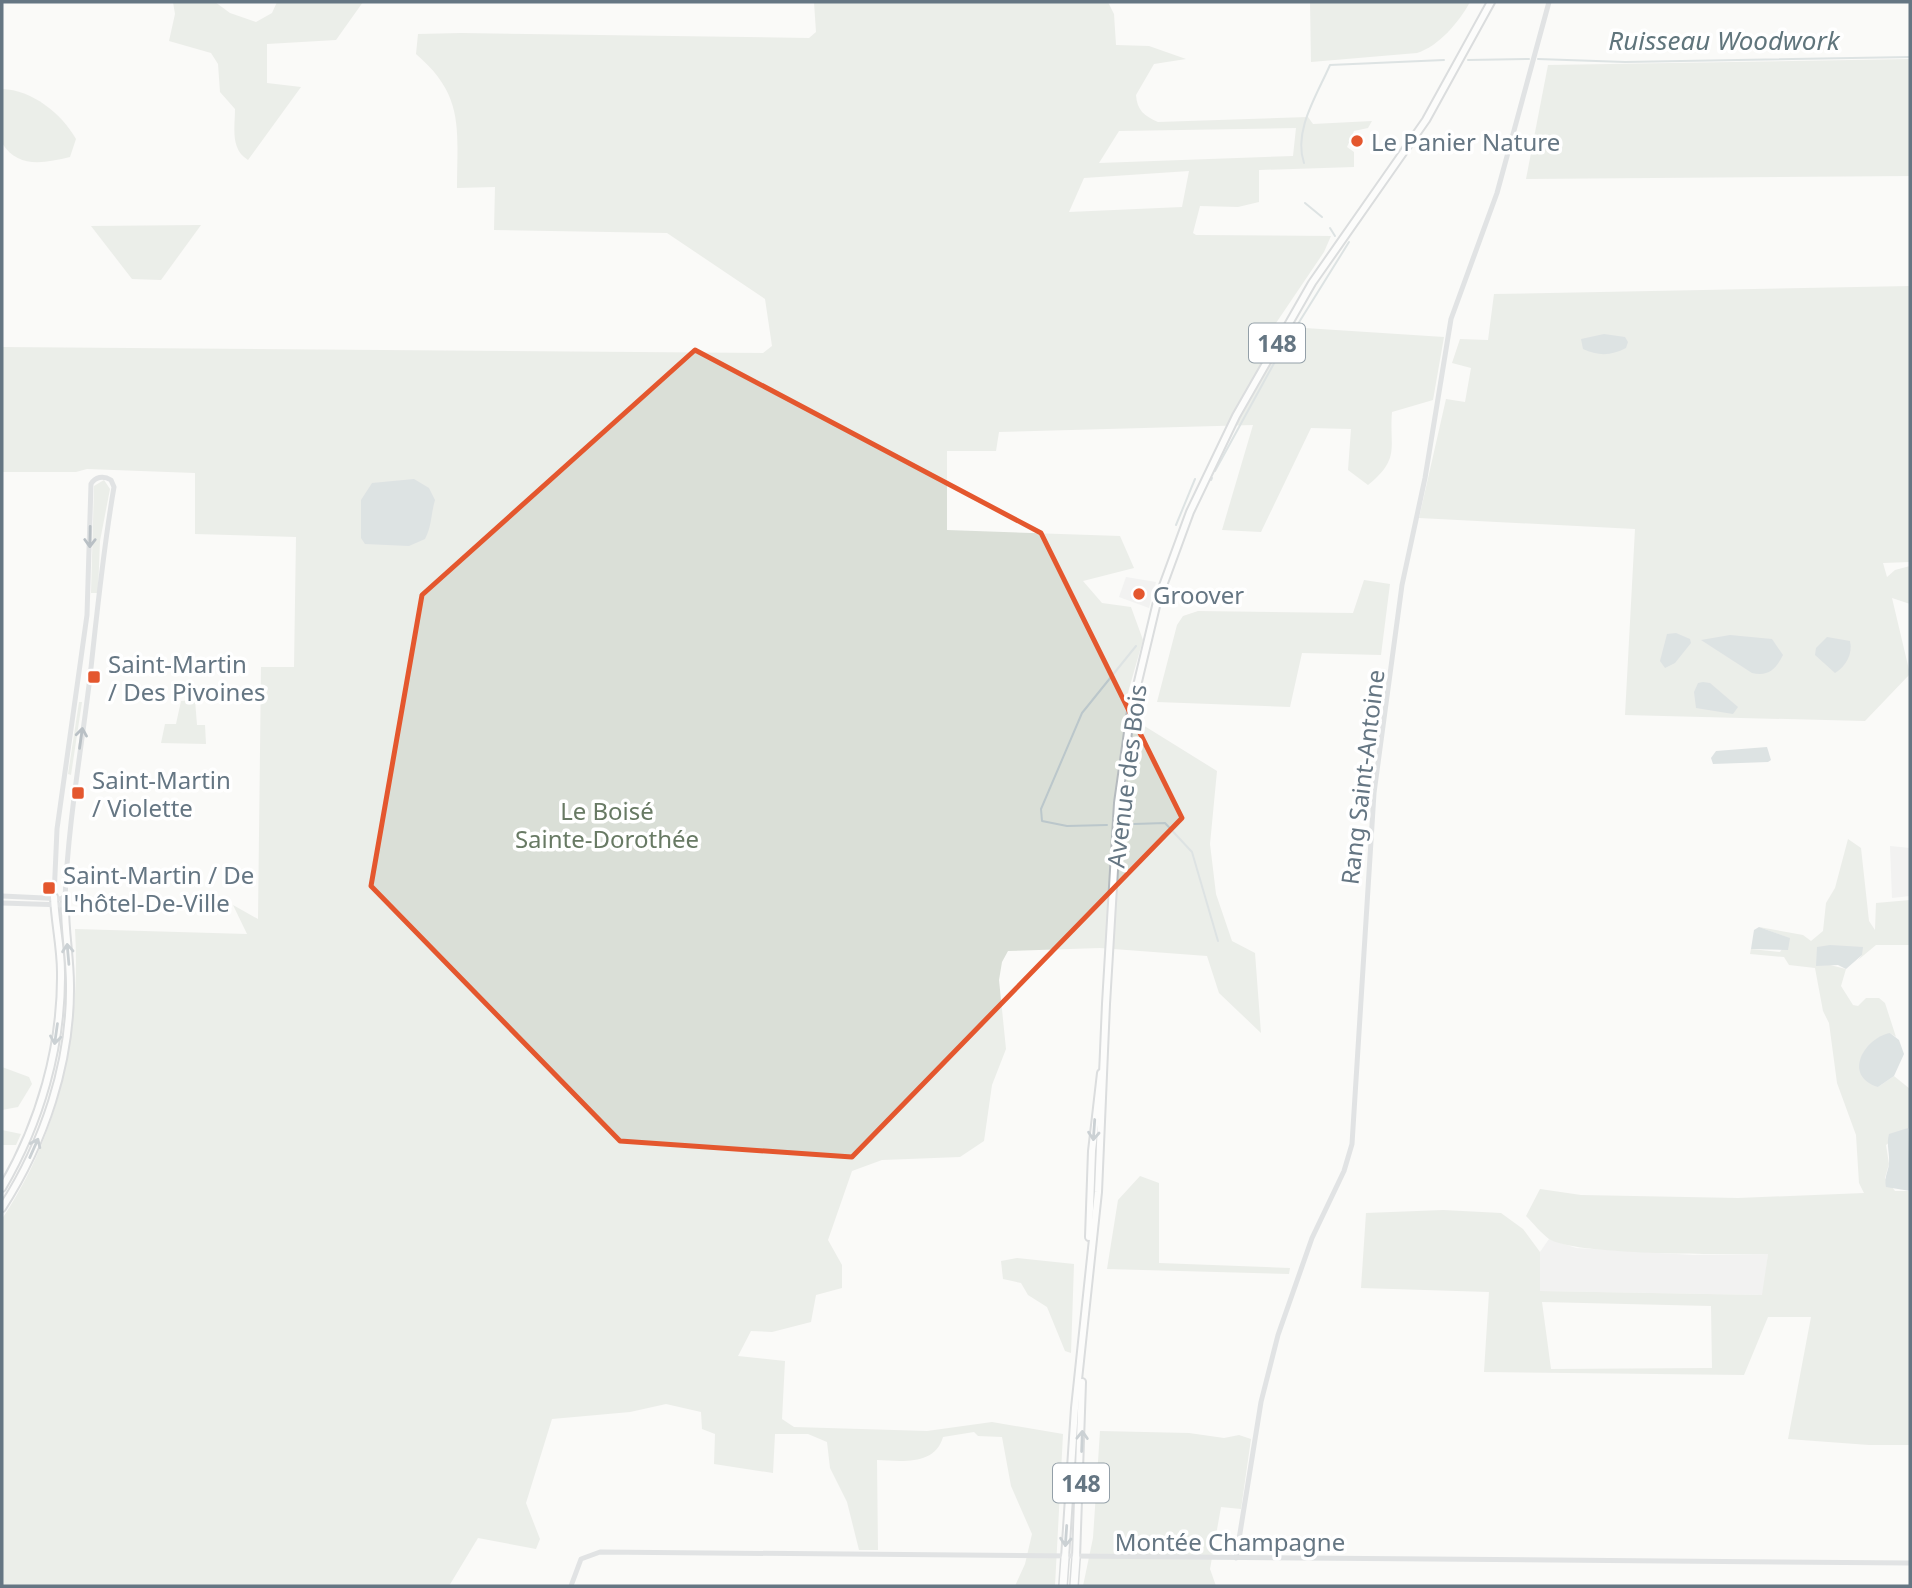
<svg xmlns="http://www.w3.org/2000/svg" width="1912" height="1588" font-family="'Noto Sans',sans-serif">
	<rect width="100%" height="100%" fill="#fafaf8"/>
	<!-- built -->
	<g fill="#e8e9e9">
		<path d="M1126,577L1156,582L1149,608L1119,597Z"/>
		<path d="M1890,846L1910,848V896L1892,898Z"/>
		<path d="M1549,1239L1576,1248L1693,1255L1768,1254L1763,1295L1539,1291L1540,1252Z"/>
	</g>
	<!-- green -->
	<g fill="#dadfd7" fill-rule="evenodd">
		<path d="M173,2H215L230,13L256,22L272,13L277,2H363L336,40L267,44V83L301,87L248,160C230,149 235,128 235,109L220,92L218,64L211,53L169,41L175,14Z"/>
		<path d="M814,2H1108L1114,14L1116,45L1149,46L1186,59L1154,64L1136,95C1137,110 1144,116 1158,122L1308,117L1313,124L1372,121L1368,128L1354,131L1347,147L1354,152V167L1259,170V202L1238,207L1200,206L1193,233L1196,235L1331,236L1324,252L1274,326L1444,337L1433,400L1392,412C1389,448 1401,458 1368,485L1348,470L1351,429L1311,428L1261,532L1222,530L1253,425L999,432L996,451H947V530L1120,536L1134,568L1083,581L1102,603L1131,607L1143,640L1125,703L1138,722L1217,771L1210,844L1216,894L1232,941L1255,953L1261,1033L1219,993L1207,956L1100,948L1008,951L1002,962L999,980L1006,1049L992,1085L984,1141L960,1157L882,1160L852,1171L828,1240L842,1265V1288L816,1295L811,1322L772,1332L751,1331L738,1356L785,1361L782,1419L794,1427L927,1431L992,1422L1063,1434L1055,1586H1015L1025,1564L1032,1534L1011,1486L1002,1437L978,1436L974,1432L943,1437C935,1466 901,1461 877,1460L878,1550H859L847,1502L830,1468L827,1442L808,1434H775L773,1473L714,1464L715,1434L702,1429L701,1412L666,1404L630,1412L552,1419L526,1503L540,1539L536,1549L478,1538L449,1586H2V1219C60,1132 81,1032 75,929L247,934L233,905L258,919L261,667H294L296,537L195,534V473L87,469L76,472H2V347L763,353L772,346L765,299L667,233L494,230L495,187L457,188C457,129 465,96 416,54L418,34L461,33L809,38L816,32ZM1296,128L1293,156L1099,163L1119,131ZM1189,171L1182,207L1069,212L1084,178Z"/>
		<path d="M1310,2H1470C1459,22 1439,46 1417,53L1311,62Z"/>
		<path d="M1910,59V176L1526,179L1548,65Z"/>
		<path d="M2,89C32,90 61,113 76,139L70,157C44,163 18,169 2,143Z"/>
		<path d="M201,225L161,280L132,279L91,226Z"/>
		<path d="M1910,286V562L1883,563L1887,577L1895,570L1910,566V604L1892,598L1910,674L1865,721L1625,715L1635,529L1419,518L1446,399L1465,402L1471,368L1452,363L1460,339L1488,340L1494,294Z"/>
		<path d="M104,480L110,489L100,541L98,593H91L94,486Z"/>
		<path d="M1364,580L1390,584L1381,655L1302,653L1290,707L1157,702L1177,625L1183,616L1198,611L1353,613Z"/>
		<path d="M195,700L197,725H205L206,744L161,743L165,724H176L181,701Z"/>
		<path d="M79,702H82L71,775L68,774Z"/>
		<path d="M1848,839L1861,848L1869,921L1875,930L1876,903L1910,900V945H1876L1858,960L1862,955L1830,965L1846,969L1841,986L1853,1005L1858,1006L1866,998H1879L1885,1003L1896,1037L1890,1033L1878,1087L1894,1076L1910,1089V1130L1908,1128L1886,1145L1889,1164L1885,1178L1895,1191H1910V1445H1869L1788,1439L1811,1317H1768L1744,1375L1484,1372L1489,1292L1361,1288L1366,1213L1443,1210L1501,1213L1523,1229L1540,1252V1291L1762,1295L1768,1254C1728,1254 1577,1256 1549,1239C1541,1233 1533,1223 1526,1216L1540,1189L1581,1195L1738,1198L1864,1193L1859,1183L1856,1135L1837,1083L1829,1023L1823,1011L1815,968L1789,965L1784,957L1750,954L1751,949L1780,952L1789,938L1759,927L1803,935L1811,941L1823,931L1826,903L1835,888ZM1542,1302L1711,1306L1712,1368L1551,1369Z"/>
		<path d="M2,1067L29,1077L32,1084L18,1107L2,1110Z"/>
		<path d="M2,1130L21,1134L16,1145H2Z"/>
		<path d="M1140,1176L1159,1183V1263L1290,1268L1289,1274L1107,1269L1118,1200Z"/>
		<path d="M1017,1258L1074,1264L1071,1353L1065,1351L1047,1307L1028,1295L1021,1283L1003,1279L1001,1261Z"/>
		<path d="M1100,1431L1189,1433L1224,1438L1239,1435L1251,1439L1241,1509L1221,1507L1210,1569L1216,1586H1083L1093,1538Z"/>
	</g>
	<!-- water -->
	<g fill="#bbc7cb">
		<path d="M1604,334L1625,337L1628,342L1626,348C1611,356 1598,356 1583,349L1581,339Z"/>
		<path d="M414,479L429,488L435,500C431,513 432,526 425,539L409,546L365,544L361,538V500L372,483Z"/>
		<path d="M1676,633L1690,639L1691,643L1675,663L1665,668L1660,661L1667,634Z"/>
		<path d="M1730,635L1772,639L1783,655C1776,669 1768,677 1752,673L1701,640Z"/>
		<path d="M1827,637L1850,641C1853,654 1846,666 1835,673L1815,655L1816,648Z"/>
		<path d="M1703,682L1710,683L1738,707L1733,714L1696,708L1694,692L1698,683Z"/>
		<path d="M1767,747L1771,760L1768,762L1713,764L1711,758L1716,751Z"/>
		<path d="M1759,927L1790,938L1788,950L1751,949L1754,930Z"/>
		<path d="M1830,945L1863,947L1862,955L1846,969L1838,965L1816,966L1817,947Z"/>
		<path d="M1890,1033L1899,1040L1904,1054L1894,1076L1878,1087C1842,1076 1864,1038 1890,1033Z"/>
		<path d="M1908,1128L1910,1191L1886,1187C1884,1177 1888,1172 1889,1164C1890,1153 1886,1145 1889,1134Z"/>
	</g>
	<g fill="none" stroke-linecap="round" stroke-linejoin="round">
		<!-- stream -->
		<g stroke="#bbc7cb" stroke-width="2">
			<path d="M1538,59L1625,62L1910,57"/>
			<path d="M1468,60L1529,59"/>
			<path d="M1304,163C1293,131 1317,95 1330,65L1444,60"/>
			<path d="M1305,203L1322,217"/>
			<path d="M1330,228L1335,236"/>
			<path d="M1215,471L1278,356L1349,242"/>
			<path d="M1211,480L1212,478"/>
			<path d="M1176,525L1195,479"/>
			<path d="M1134,824L1165,823L1192,852L1218,941"/>
			<path d="M1107,825L1067,826L1042,821L1041,809L1082,713L1136,646"/>
		</g>
		<defs>
			<g id="major">
				<path d="M2,1188C40,1123 62,1047 61,972C61,947 55,922 54,897"/>
				<path d="M2,1208C44,1143 71,1063 70,985C70,956 64,928 65,899"/>
				<path d="M1089,1237L1092,1151L1101,1073"/>
				<path d="M1065,1558L1075,1408L1098,1192L1106,1004L1118,803L1131,711L1157,602L1190,512L1236,416L1312,283L1426,120L1491,2"/>
				<path d="M1076,1558L1082,1382"/>
			</g>
			<g id="highway">
				<path d="M1063,1586L1065,1558"/>
				<path d="M1074,1586L1076,1558"/>
			</g>
		</defs>
		<!-- major casing -->
		<use href="#major" stroke="#b5babe" stroke-width="10"/>
		<!-- highway casing -->
		<use href="#highway" stroke="#b4b9bd" stroke-width="10"/>
		<!-- minor -->
		<g stroke="#c3c8cc" stroke-width="5">
			<path d="M2,896L65,899C68,824 81,752 90,677C97,613 103,550 114,487L111,480C103,475 95,477 91,484L87,615L57,829L54,897"/>
			<path d="M2,903L65,905"/>
			<path d="M1236,1558L1261,1402L1278,1335L1312,1238L1344,1171L1352,1144L1374,793L1402,585L1425,478L1451,319L1497,193L1549,2"/>
			<path d="M571,1586L581,1559L600,1552L1910,1563"/>
		</g>
		<!-- major -->
		<use href="#major" stroke="#fff" stroke-width="6"/>
		<!-- highway -->
		<use href="#highway" stroke="#fff" stroke-width="7"/>
	</g>
	<!-- one-way arrows -->
	<defs><path id="oneway-shaft" d="M-6 0H5M1.5-3L5.5 0L1.5 3" fill="none" stroke-width="1.6" stroke-linecap="round" stroke-linejoin="round" transform="scale(1.75)"/></defs>
	<g stroke="#6a7a87">
		<use href="#oneway-shaft" transform="translate(90 537) rotate(91)"/>
		<use href="#oneway-shaft" transform="translate(81 738) rotate(-82)"/>
	</g>
	<g stroke="#939fa8">
		<use href="#oneway-shaft" transform="translate(68 954) rotate(-95)"/>
		<use href="#oneway-shaft" transform="translate(56 1034) rotate(98)"/>
		<use href="#oneway-shaft" transform="translate(1094 1130) rotate(94)"/>
		<use href="#oneway-shaft" transform="translate(34 1148) rotate(-66)"/>
		<use href="#oneway-shaft" transform="translate(1082 1441) rotate(-88)"/>
		<use href="#oneway-shaft" transform="translate(1066 1536) rotate(94)"/>
	</g>
	<!-- marked area -->
	<path d="M0 0H1912V1588H0ZM695,350L1041,533L1182,818L852,1157L620,1141L371,886L422,595Z" fill="#fafaf8" fill-opacity=".55" fill-rule="evenodd"/>
	<path fill="none" stroke="#e4572e" stroke-width="5" stroke-linejoin="round" d="M695,350L1041,533L1182,818L852,1157L620,1141L371,886L422,595Z"/>
	<!-- markers -->
	<g fill="#e4572e" stroke="#fff" stroke-width="2.5">
		<circle cx="1357" cy="141" r="7"/>
		<circle cx="1139" cy="594" r="7"/>
		<rect x="87" y="670" width="14" height="14" rx="3.5"/>
		<rect x="71" y="786" width="14" height="14" rx="3.5"/>
		<rect x="42" y="881" width="14" height="14" rx="3.5"/>
	</g>
	<g text-anchor="middle" dominant-baseline="central" stroke-width="7" stroke-linejoin="round" paint-order="stroke">
		<!-- shield labels -->
		<g fill="#fff" stroke="#939fa8" stroke-width="2">
			<rect x="1249" y="323.5" width="56" height="39" rx="5"/>
			<rect x="1053" y="1463.5" width="56" height="39" rx="5"/>
		</g>
		<g font-size="23" font-weight="bold" fill="#657683">
			<text x="1277" y="343">148</text>
			<text x="1081" y="1483">148</text>
		</g>
		<!-- poi labels -->
		<g font-size="24" fill="#657683" stroke="#fff" text-anchor="start">
			<text x="1371" y="141">Le Panier Nature</text>
			<text x="1153" y="594">Groover</text>
			<text x="108" y="663">Saint-Martin<tspan x="108" dy="28">/ Des Pivoines</tspan></text>
			<text x="92" y="779">Saint-Martin<tspan x="92" dy="28">/ Violette</tspan></text>
			<text x="63" y="874">Saint-Martin / De<tspan x="63" dy="28">L'hôtel-De-Ville</tspan></text>
		</g>
		<!-- street labels -->
		<g font-size="24" fill="#657683" stroke="#fff">
			<text transform="translate(1126 776) rotate(-83)">Avenue des Bois</text>
			<text transform="translate(1362 777) rotate(-83)">Rang Saint-Antoine</text>
			<text x="1230" y="1541">Montée Champagne</text>
		</g>
		<!-- park labels -->
		<g font-size="24" fill="#687a64" stroke="#fff">
			<text x="607" y="810">Le Boisé<tspan x="607" dy="28">Sainte-Dorothée</tspan></text>
		</g>
		<!-- water labels -->
		<g font-size="26" font-style="italic" fill="#60757c" stroke="#fff">
			<text x="1724" y="40">Ruisseau Woodwork</text>
		</g>
	</g>
	<!-- border -->
	<rect width="1912" height="1588" fill="none" stroke="#657683" stroke-width="7"/>
</svg>
